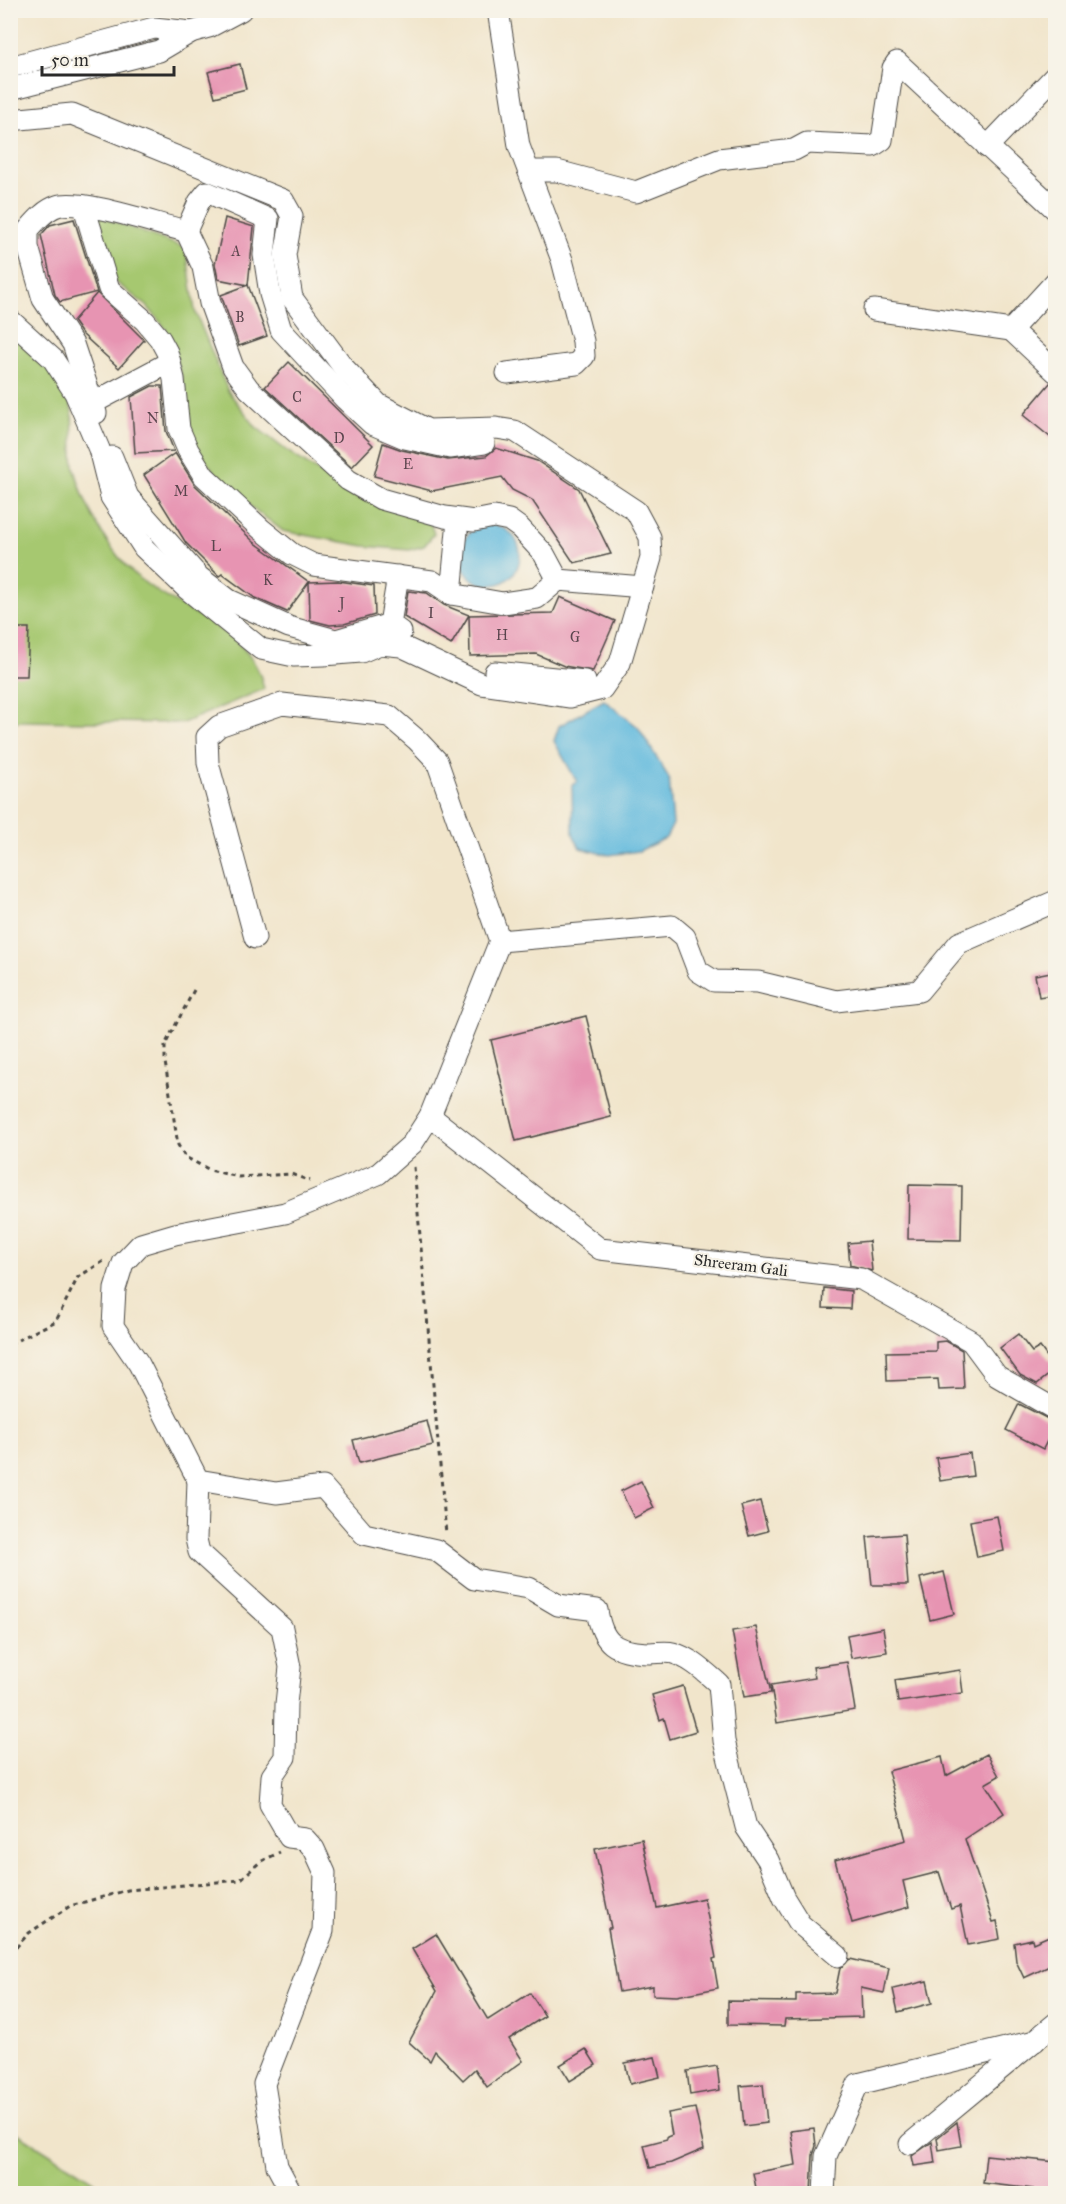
<svg xmlns="http://www.w3.org/2000/svg" width="1066" height="2204" font-family="'IM FELL Great Primer',serif">
	<rect width="100%" height="100%" fill="#f7f3e8"/>
	<filter id="ink" filterUnits="userSpaceOnUse"><feTurbulence type="fractalNoise" baseFrequency=".0167" numOctaves="2"/><feDisplacementMap in="SourceGraphic" scale="12" xChannelSelector="R" yChannelSelector="G"/><feConvolveMatrix kernelMatrix="1 2 1 2 8 2 1 2 1" color-interpolation-filters="sRGB"/></filter>
	<filter id="wash" filterUnits="userSpaceOnUse"><feTurbulence type="fractalNoise" baseFrequency=".008" numOctaves="4" result="noise"/><feDisplacementMap in="SourceGraphic" scale="24" xChannelSelector="R" yChannelSelector="G"/><feGaussianBlur stdDeviation="1.35" result="paint"/><feColorMatrix in="noise" values="0 0 0 0 0 0 0 0 0 0 0 0 0 0 0 0 0 1.4 0 .05"/><feComposite in="paint" operator="in"/></filter>
	<g filter="url(#wash)">
		<rect width="100%" height="100%" fill="#f1e5cb"/>
		<!-- green -->
		<g fill="#a6c870" stroke="#687a4e" stroke-width="1.5">
			<path d="M96,215L186,248L195,311L228,391L256,427L287,451L355,496L430,522L434,534L424,546L409,550L364,546L283,531L229,490L186,436L182,378L166,329L147,306L109,277Z"/>
			<path d="M10,331C20,337 34,342 41,351C49,360 69,395 71,406C75,427 70,450 75,470C85,508 109,553 139,578C180,614 253,628 264,689L183,723L11,721Z"/>
			<path d="M11,2129L112,2193H11Z"/>
		</g>
		<!-- water -->
		<g fill="#60b9dd" stroke="#467284" stroke-width="1.5">
			<circle cx="490" cy="555" r="30"/>
			<path d="M604,700L638,727L669,778L673,824L666,838L639,851L609,855L580,848L573,834L572,785L577,782L554,741L559,726Z"/>
		</g>
		<g id="blocks">
			<!-- building -->
			<g fill="#e794b2">
				<path d="M240,64L246,89L215,97L208,72Z"/>
				<path d="M225,218L254,227L248,285L218,279L215,264Z"/>
				<path d="M74,219L97,292L60,302L55,295L41,235L50,225Z"/>
				<path d="M248,285L267,336L239,346L221,295Z"/>
				<path d="M97,293L144,340L119,368L82,334L73,321Z"/>
				<path d="M289,362L373,445L352,467L265,387Z"/>
				<path d="M1050,383L1056,384V442L1023,415Z"/>
				<path d="M152,386H162L166,431L174,451L135,453L131,397Z"/>
				<path d="M383,443L402,450L448,460L486,456L496,448L537,461L579,489L611,554L574,563L532,500L512,490L502,477L432,491L374,476Z"/>
				<path d="M175,453L195,485L254,542L309,582L287,612L255,598L222,574L219,576L186,543L144,475Z"/>
				<path d="M338,581L374,586L375,615L344,624L330,625L310,620L309,582Z"/>
				<path d="M408,591L427,593L444,605L469,615L451,645L404,617Z"/>
				<path d="M560,597L615,621L593,671L564,666L536,654L470,656L469,615L553,613Z"/>
				<path d="M10,628H29L27,676H10Z"/>
				<path d="M1056,971V994L1039,997L1035,975Z"/>
				<path d="M586,1016L611,1117L516,1141L491,1040Z"/>
				<path d="M909,1185L962,1186L961,1240L908,1239Z"/>
				<path d="M869,1241L872,1271L850,1265L848,1243Z"/>
				<path d="M824,1288L851,1291L850,1309L823,1308Z"/>
				<path d="M1018,1334L1032,1352L1040,1347L1056,1369L1037,1384L1020,1375L1000,1348Z"/>
				<path d="M946,1341L962,1350L964,1389L939,1390L938,1379L887,1381L886,1352L936,1351V1342Z"/>
				<path d="M1019,1404L1056,1423L1043,1449L1006,1430Z"/>
				<path d="M427,1421L433,1445L359,1463L353,1440Z"/>
				<path d="M970,1453L973,1476L940,1481L936,1458Z"/>
				<path d="M641,1481L654,1508L634,1518L621,1491Z"/>
				<path d="M760,1501L768,1531L749,1536L741,1506Z"/>
				<path d="M997,1516L1004,1551L977,1557L970,1521Z"/>
				<path d="M904,1534L908,1585H872L867,1537Z"/>
				<path d="M944,1572L954,1614L930,1620L920,1578Z"/>
				<path d="M756,1627L771,1693L744,1697L732,1631Z"/>
				<path d="M883,1628L887,1652L851,1658L847,1635Z"/>
				<path d="M847,1662L855,1710L777,1723L771,1685L815,1678L813,1667Z"/>
				<path d="M960,1670L963,1693L898,1702L895,1680Z"/>
				<path d="M683,1686L696,1731L670,1739L664,1718L660,1720L652,1695Z"/>
				<path d="M987,1754L999,1776L985,1784L1004,1813L965,1839L993,1922L997,1921L1000,1939L968,1945L960,1906L951,1909L939,1872L903,1881L909,1907L852,1923L835,1860L906,1840L888,1771L942,1757L946,1776Z"/>
				<path d="M642,1839L657,1908L704,1898L716,1958L713,1959L718,1988L677,1996L653,1995V1986L619,1992L608,1928H611L595,1849Z"/>
				<path d="M1056,1933V1963L1024,1978L1016,1961L1014,1943L1032,1939L1033,1943Z"/>
				<path d="M436,1934L488,2020L530,1993L545,2016L509,2039L523,2061L487,2087L475,2069L463,2080L435,2051L430,2061L409,2042L437,1991L412,1949Z"/>
				<path d="M850,1959L889,1968L884,1993L861,1988L862,2017L785,2019L784,2026L728,2025V2001L796,2002V1994L835,1993L840,1968Z"/>
				<path d="M927,1981L932,2003L898,2012L893,1989Z"/>
				<path d="M586,2049L596,2065L570,2081L560,2065Z"/>
				<path d="M655,2057L660,2077L630,2084L625,2063Z"/>
				<path d="M717,2066L720,2090L690,2095L687,2071Z"/>
				<path d="M763,2084L767,2123L744,2126L740,2086Z"/>
				<path d="M695,2108L704,2149L671,2163L650,2168L644,2145L667,2139V2137L672,2135L668,2113Z"/>
				<path d="M957,2122L961,2146L939,2150L937,2138Z"/>
				<path d="M814,2128L816,2146L813,2155L811,2193H757L753,2173L796,2165L791,2131Z"/>
				<path d="M932,2142L935,2163L914,2166L912,2156Z"/>
				<path d="M986,2155L1056,2162V2193H1032L1033,2189L983,2183Z"/>
			</g>
		</g>
	</g>
	<g filter="url(#ink)">
		<use href="#blocks" fill-opacity="0" stroke="#494743" stroke-width="1.5"/>
		<g fill="none" stroke-linecap="round" stroke-linejoin="round">
			<defs>
				<g id="minor">
					<path d="M498,10L519,146L562,260L583,341L584,356L576,364L507,373"/>
					<path d="M10,67L154,28L191,32"/>
					<path d="M10,89L159,51L191,32L209,27L241,10"/>
					<path d="M10,120L72,114L283,200L292,216L285,255L292,298L344,368L378,404L428,430L496,428L515,431L636,511L650,537L651,558L620,663L602,689L570,697L482,684L401,646L380,644L361,652L323,655L294,656L261,649L186,588L144,548L111,497L99,449L75,393L53,359L10,320"/>
					<path d="M987,147L1056,75"/>
					<path d="M529,171H557L636,192L719,159L794,150L807,143L873,146L882,140L893,68L897,62L1056,210"/>
					<path d="M84,207L109,289L145,321L160,339L167,352L174,379L179,429L188,450L204,476L261,529L292,554L314,565L432,581L451,594L503,603L537,598L558,580L643,587"/>
					<path d="M186,231L203,267L210,303L233,367L249,389L348,480L381,499L445,517L474,521L494,517L509,520L520,528L544,554L558,580"/>
					<path d="M1056,281L1011,330L1056,372"/>
					<path d="M874,310L1011,330"/>
					<path d="M93,403L170,362"/>
					<path d="M96,413L73,344L43,299L28,247V230C36,221 45,210 57,206C81,198 159,225 186,231L199,202L207,192L268,219L264,255L270,294L281,330L345,399L372,424L405,438L450,448L484,443"/>
					<path d="M112,457L128,497L199,577L229,600L289,627L336,640L390,624"/>
					<path d="M398,576L390,624L401,632"/>
					<path d="M451,594L458,520"/>
					<path d="M495,672L585,681"/>
					<path d="M255,938L208,763L207,737L219,726L282,704L389,716L417,740L437,761L500,941L430,1116L412,1144L378,1174L285,1213L175,1234L141,1244L123,1263L115,1289L113,1326L139,1364L198,1480L276,1493L323,1487L364,1534L436,1550L474,1579L529,1588L558,1605L597,1610C602,1644 615,1652 650,1653C657,1653 666,1651 673,1653C691,1658 706,1673 719,1684L724,1741L746,1827L768,1860L784,1898L800,1924L838,1956"/>
					<path d="M500,941L672,926L685,937L698,971L714,981L758,982L836,1001L919,991L959,943L1056,901"/>
					<path d="M430,1116L600,1249L861,1279L971,1341L997,1376L1056,1410"/>
					<path d="M198,1480L196,1539L199,1552L282,1628L290,1667L286,1704L285,1757L272,1776L270,1804L289,1837L305,1839L314,1849L325,1873L323,1931L264,2084L277,2166L292,2194"/>
					<path d="M910,2144L1056,2023"/>
					<path d="M824,2194L826,2156L858,2084L1035,2041"/>
				</g>
			</defs>
			<!-- minor casing -->
			<use href="#minor" stroke="#494743" stroke-width="23"/>
			<!-- path -->
			<g stroke="#494743" stroke-width="3" stroke-dasharray="4.5 4.5" stroke-linecap="butt">
				<path d="M194,990L165,1045V1062L178,1145L185,1157L210,1170L238,1177L291,1174L310,1181"/>
				<path d="M414,1167L446,1534"/>
				<path d="M10,1344L56,1321L78,1277L104,1261"/>
				<path d="M10,1954L29,1933L70,1906L128,1890L240,1880L260,1862L280,1852"/>
			</g>
			<!-- minor -->
			<use href="#minor" stroke="#fff" stroke-width="21"/>
		</g>
	</g>
	<g text-anchor="middle" dominant-baseline="central" stroke-width="4.5" stroke-linejoin="round" paint-order="stroke">
		<!-- number labels -->
		<g font-size="14" fill="#5a454d">
			<text x="236" y="251">A</text>
			<text x="240" y="317">B</text>
			<text x="297" y="397">C</text>
			<text x="153" y="418">N</text>
			<text x="339" y="438">D</text>
			<text x="408" y="464">E</text>
			<text x="181" y="491">M</text>
			<text x="216" y="546">L</text>
			<text x="268" y="580">K</text>
			<text x="342" y="603">J</text>
			<text x="431" y="613">I</text>
			<text x="502" y="635">H</text>
			<text x="575" y="637">G</text>
		</g>
		<!-- street labels -->
		<g font-size="16" fill="#2b2b2b" stroke="#f7f3e8">
			<text transform="translate(741 1265) rotate(7)">Shreeram Gali</text>
		</g>
	</g>
	<!-- margin -->
	<rect width="1066" height="2204" fill="none" stroke="#f7f3e8" stroke-width="36"/>
	<!-- scale -->
	<path d="M42 66v9h132v-9" fill="none" stroke="#2b2b2b" stroke-width="3"/>
	<text x="51" y="66" font-size="18" fill="#2b2b2b" stroke="#f7f3e8" stroke-width="4.5" paint-order="stroke">50 m</text>
</svg>
